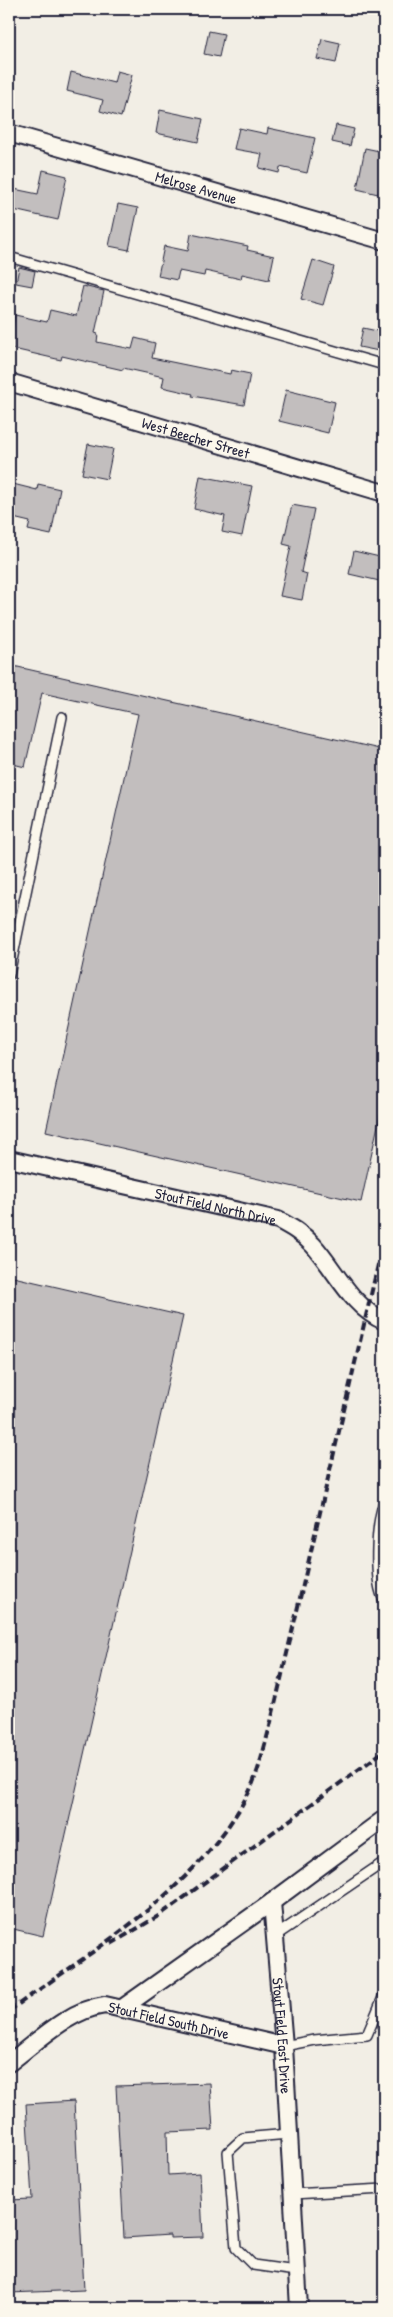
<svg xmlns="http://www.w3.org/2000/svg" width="393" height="2317" font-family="'Patrick Hand',sans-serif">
	<rect width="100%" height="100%" fill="#f2eee5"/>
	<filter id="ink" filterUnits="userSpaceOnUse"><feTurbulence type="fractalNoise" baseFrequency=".02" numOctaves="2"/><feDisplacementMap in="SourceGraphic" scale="10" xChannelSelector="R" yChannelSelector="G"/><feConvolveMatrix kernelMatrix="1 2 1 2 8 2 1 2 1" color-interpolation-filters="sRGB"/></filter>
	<g filter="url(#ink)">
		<!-- building -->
		<g fill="#c2bebe" stroke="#22223b">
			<path d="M209,31L224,34L219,57L204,54Z"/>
			<path d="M322,39L340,43L336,63L317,59Z"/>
			<path d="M117,71L132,75L121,117L100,111L103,100L67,91L71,72L114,83Z"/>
			<path d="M160,110L203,119L198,142L156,133Z"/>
			<path d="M336,125L354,129L350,146L332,142Z"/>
			<path d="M239,128L267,134L268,128L315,138L307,173L280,167L279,173L259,168L262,154L234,149Z"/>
			<path d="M365,148L384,152V166L378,194L357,189Z"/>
			<path d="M43,170L67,176L58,220L9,209V188L38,194Z"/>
			<path d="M118,204L138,208L129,250L109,246Z"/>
			<path d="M191,234L248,246L247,250L274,256L269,280L242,274L241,279L205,271L204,276L179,271L177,280L158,276L164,246L188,251Z"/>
			<path d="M313,260L334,267L323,305L301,299Z"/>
			<path d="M19,267L35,271L32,286L16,283Z"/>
			<path d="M83,286L104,291L95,333L98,334L97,342L132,349L135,338L155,343L152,358L230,374L231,370L250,374L244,405L192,396L193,394L162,387L164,377L123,368V370L62,356L61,360L9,348L15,315L47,322L50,310L76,316Z"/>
			<path d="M363,328L382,332L379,351L359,347Z"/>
			<path d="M286,390L335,402L328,433L279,421Z"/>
			<path d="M88,444L113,449L107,479L82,474Z"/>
			<path d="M200,476L252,486L242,536L222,532L225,516L194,509Z"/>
			<path d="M9,483L37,490L38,484L60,489L51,535L28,530L30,522L9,517Z"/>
			<path d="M292,505L314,509L301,572L307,574L302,600L280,596L291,546L283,544Z"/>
			<path d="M354,551L384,558V582L349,574Z"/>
			<path d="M9,665L384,750V1098L361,1202L46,1131L138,714L42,693L25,767L9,763Z"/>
			<path d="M9,1276L183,1316L43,1936L9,1928Z"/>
			<path d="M210,2083L213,2130L167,2132L168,2175L200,2173L203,2237L170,2238V2235L124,2238L116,2086Z"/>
			<path d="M74,2101L84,2290L9,2293V2200L32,2199L26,2104Z"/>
		</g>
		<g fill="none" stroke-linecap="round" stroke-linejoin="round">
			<defs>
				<g id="lane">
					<path d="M9,257L384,365"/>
					<path d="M9,975L62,717"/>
					<path d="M384,1502C376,1524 373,1580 384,1600"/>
					<path d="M275,1936L384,1862"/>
					<path d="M284,2046L314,2040L367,2035L384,1995"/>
					<path d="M289,2134L243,2138L228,2152L236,2248L253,2265L296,2271"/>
					<path d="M292,2194L384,2189"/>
				</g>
				<g id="street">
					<path id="s1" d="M9,133L384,241"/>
					<path id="s2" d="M9,382L384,493"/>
					<path id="s3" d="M9,1159L278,1220C291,1227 302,1233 313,1245C335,1269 352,1308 384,1321"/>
					<path id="s4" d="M272,1902L284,2046L299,2308"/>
					<path d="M121,2009L272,1902L384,1819"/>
					<path id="s5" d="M9,2063C37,2042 68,2010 105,2005L284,2046"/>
				</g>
			</defs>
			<!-- lane casing -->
			<use href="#lane" stroke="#22223b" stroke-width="12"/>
			<!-- street casing -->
			<use href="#street" stroke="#22223b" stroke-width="20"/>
			<!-- lane -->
			<use href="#lane" stroke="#fbf7ec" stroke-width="9"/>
			<!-- street -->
			<use href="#street" stroke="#fbf7ec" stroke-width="16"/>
			<!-- rail -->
			<g stroke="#22223b" stroke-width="4" stroke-dasharray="8 4" stroke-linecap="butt">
				<path d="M111,1944L160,1915L384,1751"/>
				<path d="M9,2011C94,1949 199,1889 249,1792C259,1771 264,1748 270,1726L384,1239"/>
			</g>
		</g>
	</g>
	<g text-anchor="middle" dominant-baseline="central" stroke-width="4" stroke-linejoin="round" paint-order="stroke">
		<!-- street labels -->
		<g font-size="15" fill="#22223b" stroke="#fbf7ec">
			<text stroke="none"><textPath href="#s1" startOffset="195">Melrose Avenue</textPath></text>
			<text stroke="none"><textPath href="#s2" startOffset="195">West Beecher Street</textPath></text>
			<text stroke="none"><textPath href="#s3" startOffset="212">Stout Field North Drive</textPath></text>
			<text stroke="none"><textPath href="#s5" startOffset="179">Stout Field South Drive</textPath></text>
			<text stroke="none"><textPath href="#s4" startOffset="134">Stout Field East Drive</textPath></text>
		</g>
	</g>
	<!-- margin -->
	<rect width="393" height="2317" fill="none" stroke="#fbf7ec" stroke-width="30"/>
	<rect x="15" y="15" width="363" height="2287" fill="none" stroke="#22223b" stroke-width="2" filter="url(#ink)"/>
</svg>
